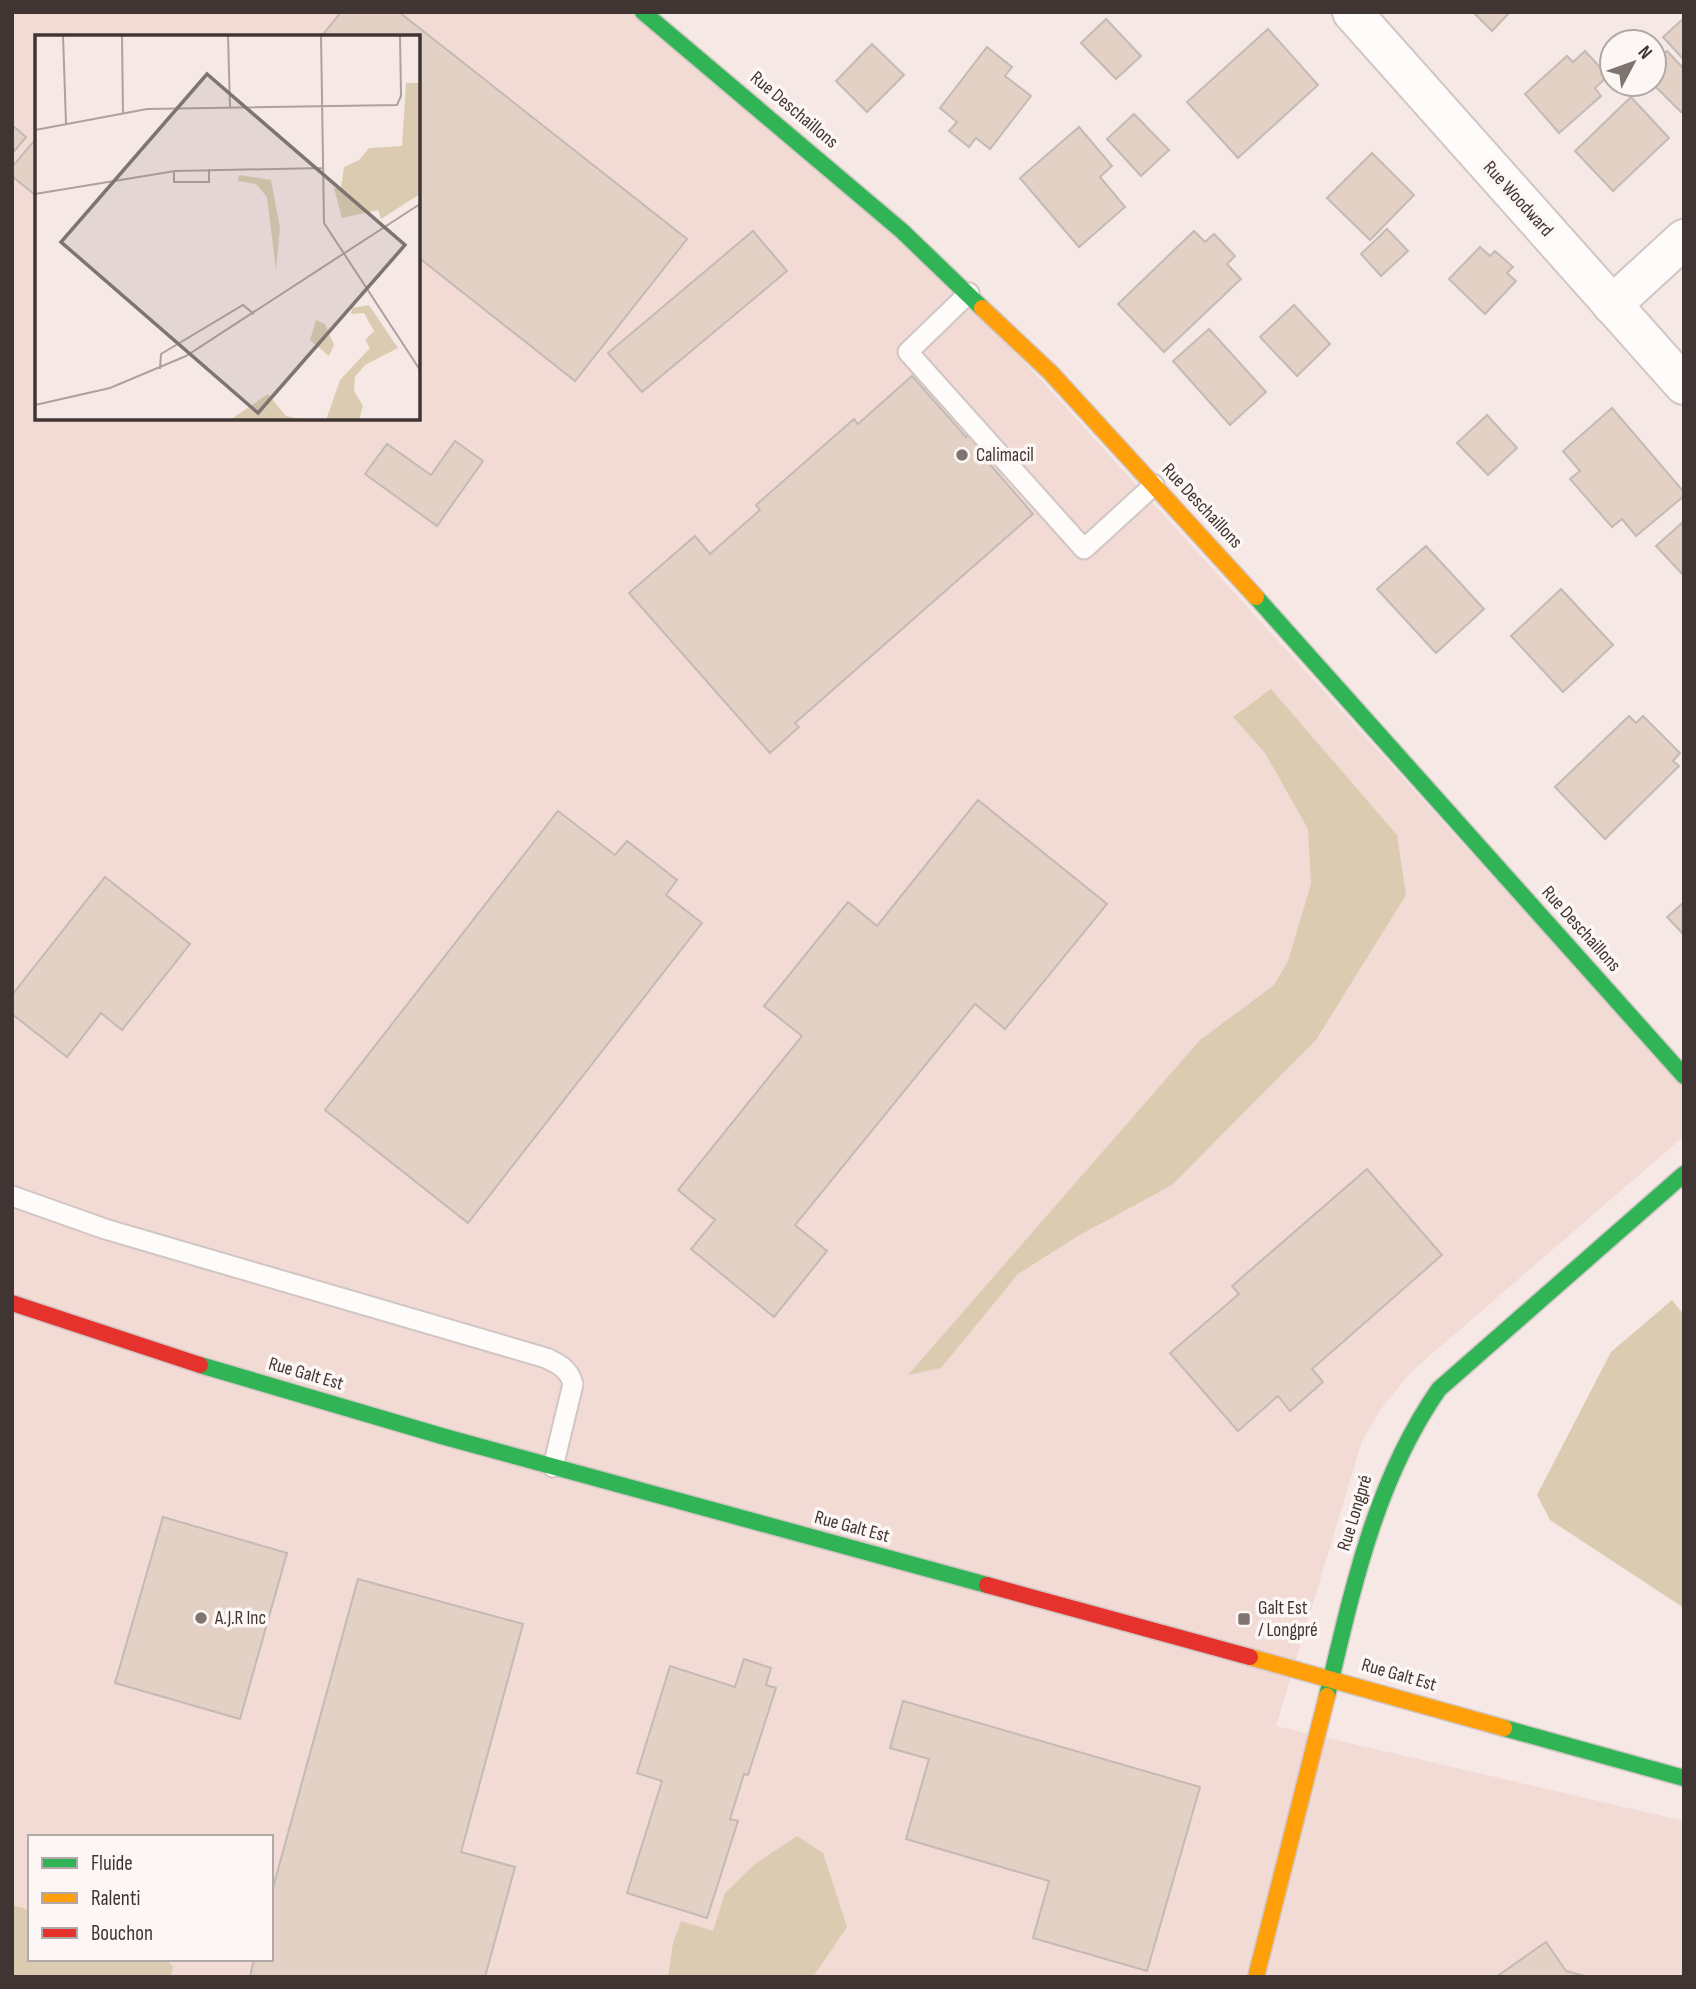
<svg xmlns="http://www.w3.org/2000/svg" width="1696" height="1989" font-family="'Sofia Sans Condensed',sans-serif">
	<rect width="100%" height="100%" fill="#f6e8e5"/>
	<!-- built -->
	<path fill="#f2dad5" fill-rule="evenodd" d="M12,12H641L887,211L1684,1087V1136L1411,1372L1380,1410L1362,1441L1276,1726L1684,1821V1977H12ZM37,37H418V418H37ZM30,1837H271V1959H30Z"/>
	<!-- green -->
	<g fill="#dbccb1">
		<path d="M1271,689L1397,835L1406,895L1316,1040L1172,1185L1078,1236L1018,1274L941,1368L908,1375L1200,1040L1274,985L1288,961L1311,884L1308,829L1265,753L1233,717Z"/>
		<path d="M1672,1300L1684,1315V1608L1550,1520L1537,1495L1611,1352Z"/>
		<path d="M797,1836L823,1853L847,1927L813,1977H668L673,1943L681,1921L713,1931L725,1893L755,1864Z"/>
		<path d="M12,1905L30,1910V1959H166L173,1967L171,1977H12Z"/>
	</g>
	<!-- building -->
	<g fill="#e3d1c5" stroke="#c4bab5" stroke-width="2">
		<path d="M341,12H399L687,239L575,381L418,257V37H321Z"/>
		<path d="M1473,12H1510L1492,31Z"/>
		<path d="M1684,18V60L1663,37Z"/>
		<path d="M1106,19L1141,56L1116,79L1081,43Z"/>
		<path d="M1268,29L1318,85L1238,158L1187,102Z"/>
		<path d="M872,44L904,75L867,112L836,81Z"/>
		<path d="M987,47L1012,67L1005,76L1031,96L990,149L976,138L969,147L949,131L957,122L940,108Z"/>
		<path d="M1585,51L1608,76L1595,88L1601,96L1559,133L1525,94L1567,56L1573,62Z"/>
		<path d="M1667,51L1684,69V109L1681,112L1653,84L1654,64Z"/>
		<path d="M1631,97L1669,138L1613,191L1575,151Z"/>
		<path d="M1134,114L1169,150L1141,176L1107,139Z"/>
		<path d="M12,125L26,137L12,154Z"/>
		<path d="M1079,127L1112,166L1100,177L1125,207L1079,247L1020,178Z"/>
		<path d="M34,141L37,143L35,195L12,176V167Z"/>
		<path d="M1372,153L1414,195L1370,240L1327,198Z"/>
		<path d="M1387,229L1408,251L1381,276L1361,254Z"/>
		<path d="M753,231L787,271L642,392L608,353Z"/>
		<path d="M1194,231L1205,242L1214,234L1235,256L1227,264L1241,279L1164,352L1118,304Z"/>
		<path d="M1480,247L1490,256L1495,251L1513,267L1507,273L1516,281L1485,314L1449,279Z"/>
		<path d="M1294,305L1330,344L1297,376L1260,337Z"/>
		<path d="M1209,329L1266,392L1230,425L1173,361Z"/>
		<path d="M912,376L966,437L971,432L986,449L981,454L1033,514L795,723L799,727L770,753L629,593L695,536L710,554L760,510L756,505L854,419L858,424Z"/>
		<path d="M1612,408L1684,492V496L1636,536L1622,519L1612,527L1570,479L1580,471L1563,451Z"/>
		<path d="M1487,415L1517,448L1488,475L1457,443Z"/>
		<path d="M455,441L483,461L437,526L365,474L387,444L431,475Z"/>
		<path d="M1684,521V576L1656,546Z"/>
		<path d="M1426,546L1484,609L1436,653L1377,589Z"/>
		<path d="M1561,589L1613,645L1563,692L1511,636Z"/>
		<path d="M1629,716L1636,723L1643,716L1680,753L1673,761L1679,766L1605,839L1555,787Z"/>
		<path d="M978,800L1107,904L1005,1029L975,1004L795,1225L827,1251L774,1317L691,1249L715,1220L678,1190L802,1036L764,1006L848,902L877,926Z"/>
		<path d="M558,811L615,855L627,841L677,880L666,895L702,923L468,1223L325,1110Z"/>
		<path d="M105,877L190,944L122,1030L101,1013L67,1057L12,1014V995Z"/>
		<path d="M1684,902V935L1667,917Z"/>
		<path d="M1367,1169L1442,1255L1312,1369L1323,1382L1290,1411L1278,1396L1238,1431L1170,1353L1239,1294L1232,1286Z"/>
		<path d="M163,1517L287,1553L240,1719L115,1683Z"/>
		<path d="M358,1579L523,1624L461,1852L515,1867L485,1977H250L254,1959H271V1895Z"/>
		<path d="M744,1659L771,1668L766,1685L776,1688L748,1775L744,1774L730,1819L738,1821L707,1918L627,1893L662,1781L637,1773L670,1666L735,1687Z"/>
		<path d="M903,1701L1200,1787L1147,1971L1033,1938L1049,1881L906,1839L929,1759L890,1748Z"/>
		<path d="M1546,1942L1566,1971L1588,1977H1496Z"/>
	</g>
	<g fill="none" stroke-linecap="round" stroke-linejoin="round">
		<defs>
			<g id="lane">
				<path d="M969,293L908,352L1084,549L1154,485"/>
				<path d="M12,1196L105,1229L546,1358C559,1364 569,1369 573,1384L553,1467"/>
			</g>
			<g id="street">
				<path d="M1352,12L1684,385"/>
				<path d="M1612,305L1684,239"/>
			</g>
			<g id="fast">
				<path d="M643,12L902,231L982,308"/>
				<path d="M1256,597L1684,1076"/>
				<path d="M200,1365L445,1437L987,1585"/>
				<path d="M1327,1696C1353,1588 1375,1481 1439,1389L1684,1174"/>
				<path d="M1504,1728L1684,1778"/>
			</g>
			<g id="slow">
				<path d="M982,308L1051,373L1256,597"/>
				<path d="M1250,1657L1504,1728"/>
				<path d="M1256,1977L1327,1696"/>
			</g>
			<g id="jam">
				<path d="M12,1303L200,1365"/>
				<path d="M987,1585L1250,1657"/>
			</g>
		</defs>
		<!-- lane casing -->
		<use href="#lane" stroke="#d1c6c3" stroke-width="23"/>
		<!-- street casing -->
		<use href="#street" stroke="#d1c6c3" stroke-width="42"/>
		<!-- fast casing -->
		<use href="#fast" stroke="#d1c6c3" stroke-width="19"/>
		<!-- slow casing -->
		<use href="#slow" stroke="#d1c6c3" stroke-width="19"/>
		<!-- jam casing -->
		<use href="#jam" stroke="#d1c6c3" stroke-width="19"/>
		<!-- lane -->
		<use href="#lane" stroke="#fefcfb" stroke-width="19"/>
		<!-- street -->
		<use href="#street" stroke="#fefcfb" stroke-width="38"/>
		<!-- fast -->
		<use href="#fast" stroke="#30b455" stroke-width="16"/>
		<!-- slow -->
		<use href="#slow" stroke="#ff9f0a" stroke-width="16"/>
		<!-- jam -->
		<use href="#jam" stroke="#e5322d" stroke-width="16"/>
	</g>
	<!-- markers -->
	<g fill="#807471" stroke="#fcf6f4" stroke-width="2.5">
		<circle cx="962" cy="455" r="7"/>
		<circle cx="201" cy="1618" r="7"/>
		<rect x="1237" y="1612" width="14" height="14" rx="3.5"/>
	</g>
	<g text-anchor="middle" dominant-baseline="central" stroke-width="7" stroke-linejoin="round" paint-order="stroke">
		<!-- street labels -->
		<g font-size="19" fill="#413533" stroke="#fcf6f4">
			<text transform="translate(794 110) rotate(40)">Rue Deschaillons</text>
			<text transform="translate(1518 199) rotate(48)">Rue Woodward</text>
			<text transform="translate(1202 506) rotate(47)">Rue Deschaillons</text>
			<text transform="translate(1581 929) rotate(48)">Rue Deschaillons</text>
			<text transform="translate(306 1374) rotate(16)">Rue Galt Est</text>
			<text transform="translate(1355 1513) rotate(-73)">Rue Longpré</text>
			<text transform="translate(852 1527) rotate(15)">Rue Galt Est</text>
			<text transform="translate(1399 1675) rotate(16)">Rue Galt Est</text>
		</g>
		<!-- poi labels -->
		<g font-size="19" fill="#413533" stroke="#fcf6f4" text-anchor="start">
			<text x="976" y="455">Calimacil</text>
			<text x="1258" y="1608">Galt Est<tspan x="1258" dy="22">/ Longpré</tspan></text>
			<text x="215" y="1618">A.J.R Inc</text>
		</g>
	</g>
	<!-- overview -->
	<g transform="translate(35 35)">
		<rect width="385" height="385" fill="#f6e8e5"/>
		<path d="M371,48H385V159L346,184L343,175L307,183L299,153H306L309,132L324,125L334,113L367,111ZM204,140L236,145L245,193L241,235L232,162L221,149L203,146ZM334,270L363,313L330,330L320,342L319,356L328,371L324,385H291L305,345L335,313L330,305L339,296L329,278L316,279L317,273ZM281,285L290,289L299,310L294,321L275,305ZM233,359L251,381L270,385H195Z" fill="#dbccb1"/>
		<path fill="none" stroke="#aea09e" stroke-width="2" d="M28,0L31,89M87,0L88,78M193,0L195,73M286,0L289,188L385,335M0,95L112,74L362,70L366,61L365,0M139,136V147H174V134M0,159L140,136L288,133M125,334L126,319L208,270L219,279M0,370L75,353L151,321L385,169"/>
		<path fill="#807471" fill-opacity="0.15" stroke="#807471" stroke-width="3.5" d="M172,39L370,210L223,378L26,207Z"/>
		<rect width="385" height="385" fill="none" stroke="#413533" stroke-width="3.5"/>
	</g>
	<!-- border -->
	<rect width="1696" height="1989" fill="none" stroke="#413533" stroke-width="28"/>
	<!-- legend -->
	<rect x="28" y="1835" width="245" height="126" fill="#fcf6f4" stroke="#b1a9a7" stroke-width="2"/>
	<rect x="42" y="1858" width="35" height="10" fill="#30b455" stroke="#b1a9a7" stroke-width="2"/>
	<text x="91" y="1870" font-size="21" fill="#413533">Fluide</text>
	<rect x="42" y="1893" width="35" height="10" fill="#ff9f0a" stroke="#b1a9a7" stroke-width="2"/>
	<text x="91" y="1905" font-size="21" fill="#413533">Ralenti</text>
	<rect x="42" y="1928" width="35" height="10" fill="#e5322d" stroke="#b1a9a7" stroke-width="2"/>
	<text x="91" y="1940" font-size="21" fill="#413533">Bouchon</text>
	<!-- north arrow -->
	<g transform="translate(1633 63) rotate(49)"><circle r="33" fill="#fcf6f4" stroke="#b1a9a7" stroke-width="2"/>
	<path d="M0-5L12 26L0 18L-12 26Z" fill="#807471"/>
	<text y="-10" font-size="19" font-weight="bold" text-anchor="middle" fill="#413533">N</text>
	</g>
</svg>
